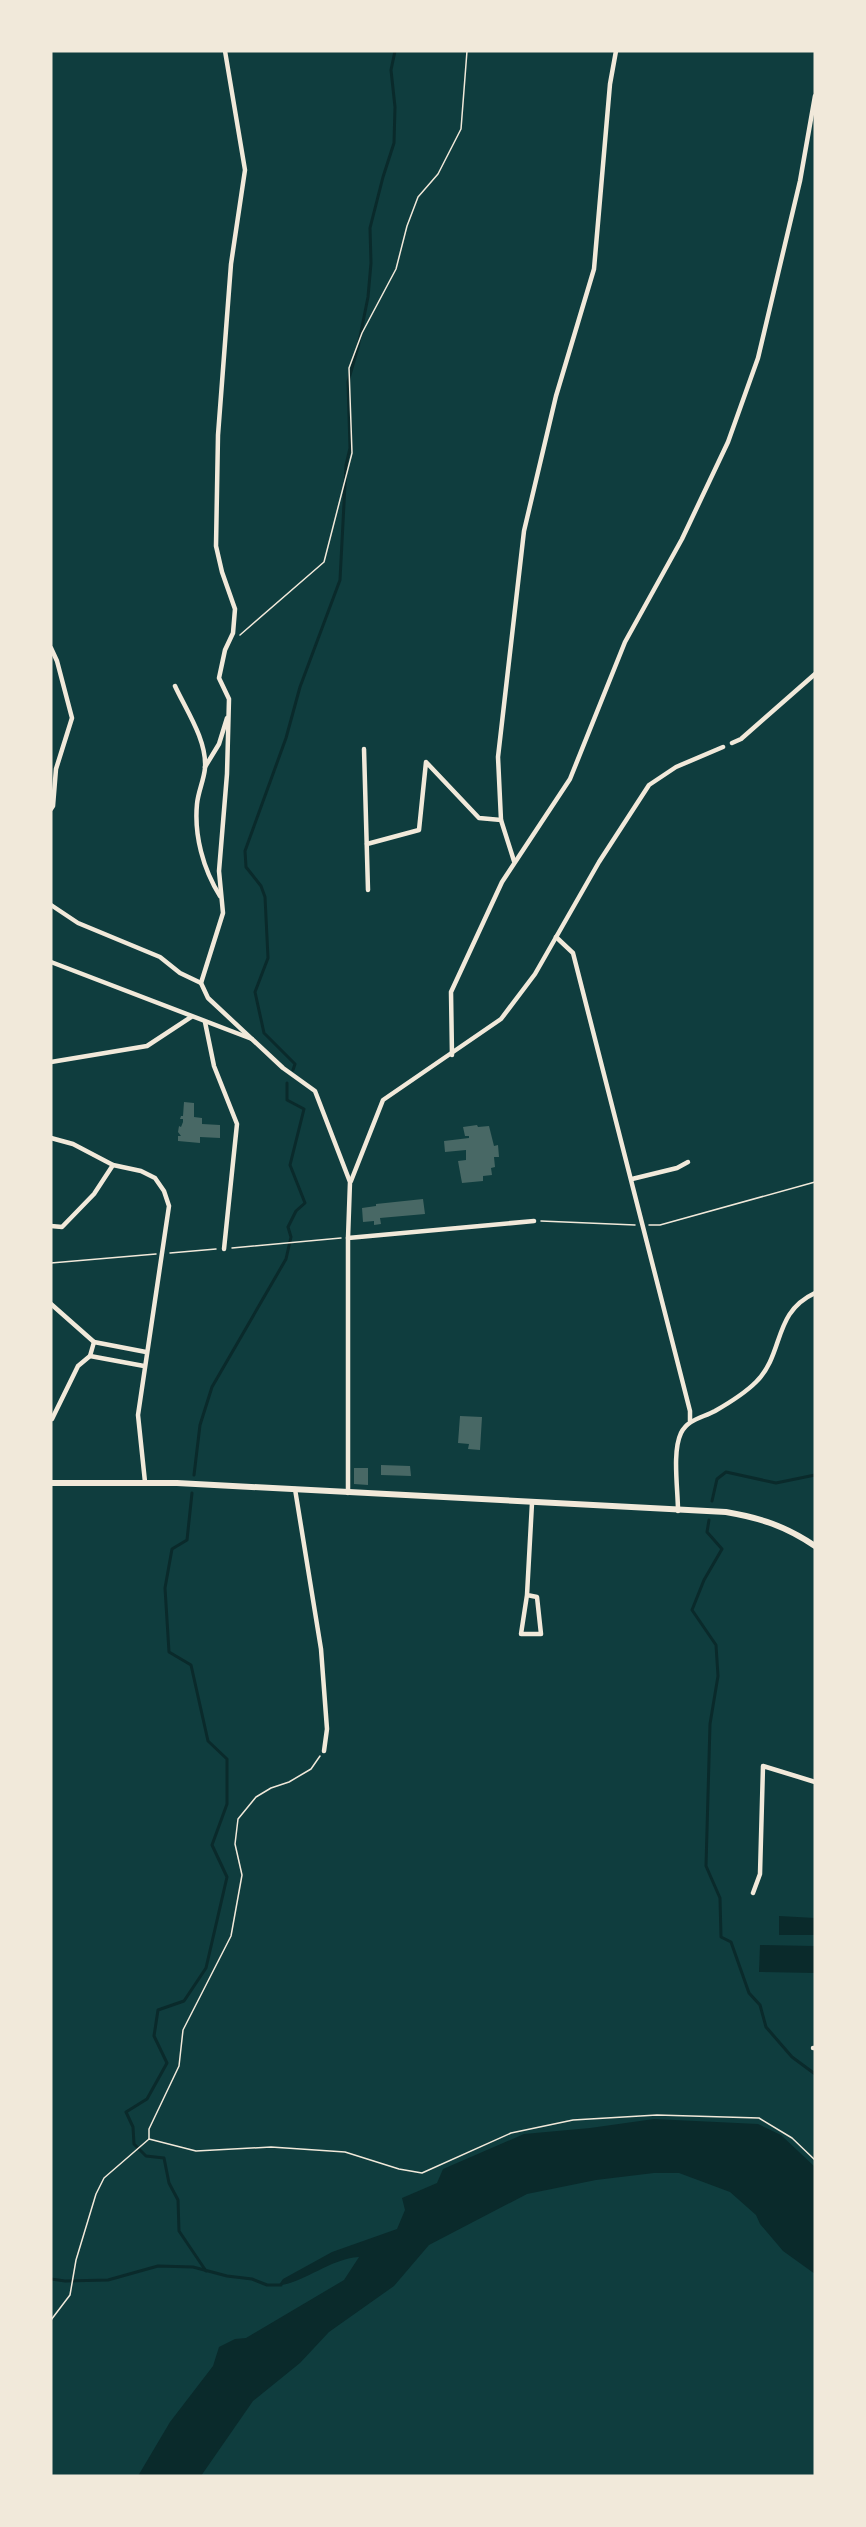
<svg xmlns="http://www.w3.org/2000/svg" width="866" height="2527" font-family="'Titillium Web',sans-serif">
	<rect width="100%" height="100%" fill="#0f3d3e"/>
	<!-- water -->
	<g fill="#0a2a2b">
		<path d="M779,1916L815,1918L814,1935H779Z"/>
		<path d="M760,1945L815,1946V1973L759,1972Z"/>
		<path d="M654,2119L758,2124L781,2135L815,2167V2274L783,2251L760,2224L756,2215L730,2192L679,2173H654L596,2180L527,2194L429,2245L394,2286L329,2332L300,2363L253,2401L201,2476H138L170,2422L213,2366L219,2347L235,2339L246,2338L344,2280L359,2257C330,2259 307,2281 278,2286L283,2279L332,2252L397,2229L405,2210L402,2198L437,2183L443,2169L524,2134L590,2128Z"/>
	</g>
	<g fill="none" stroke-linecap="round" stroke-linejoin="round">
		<!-- stream -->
		<g stroke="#0a2a2b" stroke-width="3">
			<path d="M293,1070L295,1064L264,1033L255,992L268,958L265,897L261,886L246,867L245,851L286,738L300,687L340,580L346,465L350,448L348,382L358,347L368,297L371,263L370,228L383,177L394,143L395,107L391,70L395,51"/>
			<path d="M194,1475L200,1425L212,1387L286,1259L291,1237L288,1227L296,1211L305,1203L290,1165L304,1109L287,1100V1083"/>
			<path d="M192,1493L187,1540L172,1549L165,1588L169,1652L191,1665L208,1741L227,1759V1804L212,1845L227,1877L206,1968L184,2001L158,2010L154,2036L167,2063L147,2099L126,2112L133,2127L134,2144L146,2156L164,2158L169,2183L178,2200L179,2231L206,2271"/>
			<path d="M712,1501L717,1479L726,1472L776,1483L815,1475"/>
			<path d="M709,1520L707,1532L722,1549L704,1580L692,1610L716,1645L718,1676L710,1724L706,1866L720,1898L721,1937L731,1942L749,1993L760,2005L766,2027L792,2057L815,2074"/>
			<path d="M51,2279L65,2281L108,2280L158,2266L193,2267L227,2276L252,2279L267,2285H281"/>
		</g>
	</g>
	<!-- building -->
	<g fill="#486865">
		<path d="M184,1102L194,1103V1117L202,1118V1124L220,1125V1138L200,1137V1143L178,1141V1136H181L178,1132L179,1126L181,1127L183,1122V1119H180L181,1116H183Z"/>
		<path d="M477,1125L478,1127L489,1126L494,1146L498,1145L499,1157H494L495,1167L491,1168L492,1175L483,1176V1181L462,1183L458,1161L466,1160V1150L445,1152L444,1141L469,1138V1136H465L463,1127Z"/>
		<path d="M423,1199L425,1214L380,1218L381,1224L374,1225V1221L363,1222L362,1208L376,1206V1204Z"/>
		<path d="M460,1416L482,1417L480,1450L468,1449L469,1444L458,1443Z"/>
		<path d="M381,1465L410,1466L411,1476L381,1475Z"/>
		<path d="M354,1468H368V1485L354,1484Z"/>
	</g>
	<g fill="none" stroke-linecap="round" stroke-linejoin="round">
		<!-- path -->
		<g stroke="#f1e9da" stroke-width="1.5">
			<path d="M240,635L324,562L352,453L349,368L362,333L396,269L407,226L418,197L438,174L461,129L467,51"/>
			<path d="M541,1221L635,1225"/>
			<path d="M649,1225H660L815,1182"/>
			<path d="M232,1248L341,1238"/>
			<path d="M170,1253L216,1249"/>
			<path d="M51,1263L156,1254"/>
			<path d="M149,2139V2129L179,2066L183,2030L231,1936L242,1875L235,1844L238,1819L256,1797L271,1788L289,1782L311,1769L320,1756"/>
			<path d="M51,2320L70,2295L76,2260L96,2194L104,2178L149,2139L196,2151L271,2147L345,2152L399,2169L422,2173L511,2133L573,2120L657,2115L759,2118L792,2138L815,2160"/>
		</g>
		<!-- minor -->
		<g stroke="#f1e9da" stroke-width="4.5">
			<path d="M225,51L245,170L231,264L218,435L216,546L222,572L235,609L233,633L225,650L219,678L229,699L227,774L219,871L223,913L201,983L208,998L283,1068L315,1091L350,1182L348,1238V1493"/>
			<path d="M51,648L57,661L72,718L56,769L53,806L51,809"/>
			<path d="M175,686C186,710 207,740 205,768C204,780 198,792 197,804C194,835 203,869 220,896"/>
			<path d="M732,743L741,739L815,674"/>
			<path d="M364,749L368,890"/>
			<path d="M205,767L219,744L227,718"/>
			<path d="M367,844L419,830L426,762L479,818L501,820"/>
			<path d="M514,861L501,820L498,757L524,531L556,396L594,269L610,84L616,51"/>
			<path d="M51,905L78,923L160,957L180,973L201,983"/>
			<path d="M556,937L573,953L690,1411V1421"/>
			<path d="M51,962L252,1039"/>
			<path d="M205,1022L214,1066L237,1124L224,1249"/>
			<path d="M452,1055L451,992L502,882L570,779L625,642L682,539L728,442L758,358L800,181L815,96"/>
			<path d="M51,1062L147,1046L191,1017"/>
			<path d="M51,1138L73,1144L113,1165L141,1171L155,1178L164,1191L169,1206L138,1415L145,1482"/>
			<path d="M632,1179L677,1168L688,1162"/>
			<path d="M351,1181L383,1100L501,1019L535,974L599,862L649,785L676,767L723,747"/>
			<path d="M51,1226L62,1227L94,1194L113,1165"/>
			<path d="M348,1238L534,1221"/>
			<path d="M51,1304L94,1342"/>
			<path d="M90,1356L144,1366"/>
			<path d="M52,1419L78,1366L90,1356L94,1342L146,1352"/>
			<path d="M295,1489L321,1649L327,1729L324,1751"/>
			<path d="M678,1511C678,1489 672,1452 681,1433C688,1419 702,1418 715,1411C729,1403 744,1394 756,1382C785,1353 772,1313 815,1293"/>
			<path d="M527,1595L537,1597L541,1634H521L527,1595L532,1503"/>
			<path d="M753,1893L760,1874L763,1766L815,1782"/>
			<path d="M813,2048H815"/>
		</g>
		<!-- secondary -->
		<path stroke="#f1e9da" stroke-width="6" d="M51,1483H177L726,1512C761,1518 785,1526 815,1546"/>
	</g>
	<!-- border -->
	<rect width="866" height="2527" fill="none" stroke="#f1e9da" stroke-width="105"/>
</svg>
